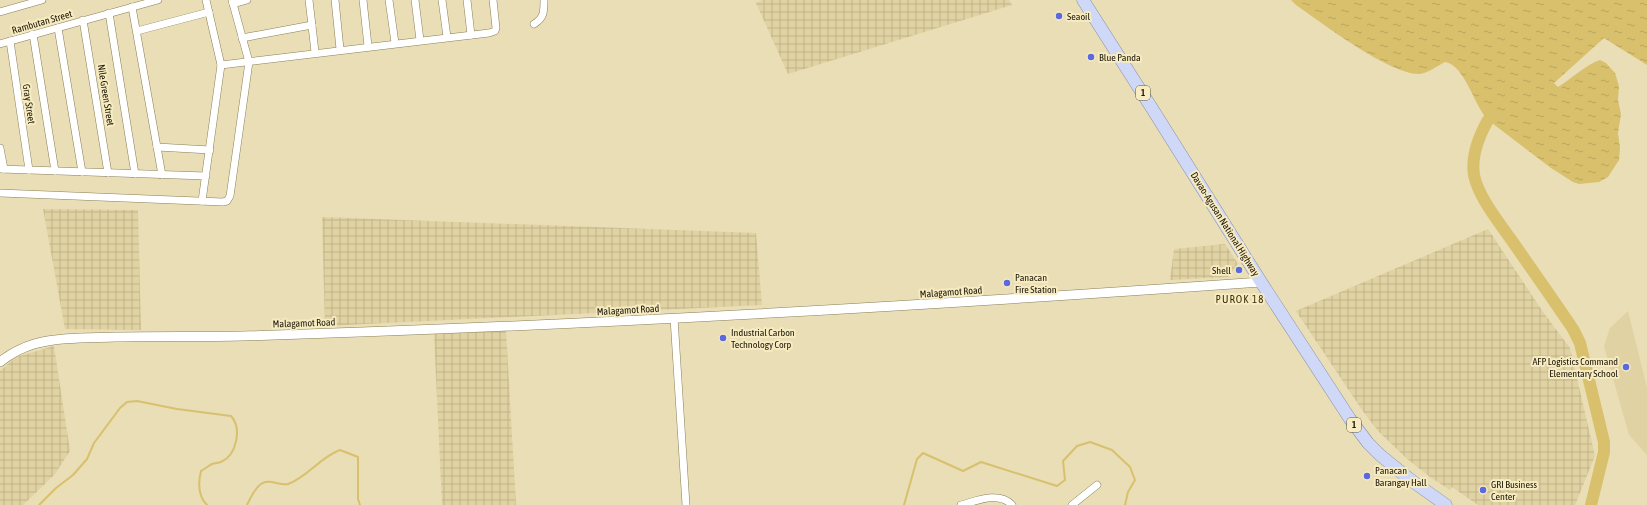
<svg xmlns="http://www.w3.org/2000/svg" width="1647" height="505" font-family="'Asap Condensed',sans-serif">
	<defs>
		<pattern id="industrial-grid" width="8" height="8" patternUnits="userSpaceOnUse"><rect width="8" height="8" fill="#e0d2a2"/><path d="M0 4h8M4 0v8" fill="none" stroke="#c0b48a"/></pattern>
		<pattern id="water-ripples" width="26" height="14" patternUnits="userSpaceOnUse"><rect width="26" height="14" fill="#d8c06d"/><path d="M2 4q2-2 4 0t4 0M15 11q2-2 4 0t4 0" fill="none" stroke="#b9a45d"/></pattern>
	</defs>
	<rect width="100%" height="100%" fill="#e9deb5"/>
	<!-- built -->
	<path fill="#e0d2a2" d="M1628,311L1647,388V455L1629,435L1604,346L1610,328Z"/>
	<!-- industrial -->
	<g fill="url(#industrial-grid)">
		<path d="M762,0H1009L1012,5L788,74L756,3Z"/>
		<path d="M43,209L138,210L141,330L65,329Z"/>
		<path d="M322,217L756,233L762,305L325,326Z"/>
		<path d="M1488,229L1543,312L1570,348L1595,456L1575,505H1478L1452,487L1450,490L1430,477L1406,458L1378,431L1362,410L1296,311Z"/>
		<path d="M1225,244L1238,264L1228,277L1170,280L1174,249Z"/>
		<path d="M506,331L516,505H442L434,334Z"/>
		<path d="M54,346L70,451L55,474L23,505H0V371L16,357Z"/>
	</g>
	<!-- water -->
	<path fill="url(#water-ripples)" d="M1291,0H1647V65L1604,38L1554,83L1558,87C1571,79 1587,64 1600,60L1606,63L1615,73L1619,86L1618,100L1621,114L1618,133L1620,148L1619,160L1608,177L1599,182L1579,184L1573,182L1551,168L1488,120C1474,106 1465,65 1445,62C1437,66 1428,73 1420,74C1390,75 1322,23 1296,5Z"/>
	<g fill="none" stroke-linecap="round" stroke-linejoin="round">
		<!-- stream -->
		<g stroke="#d8c06d" stroke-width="2">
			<path d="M39,505L56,488L73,475L87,459L94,443L120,408L127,402L137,401L177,409L231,416C242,428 237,455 221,462C218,463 215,463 212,464C208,466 205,469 201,471C198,483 198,496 207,505"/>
			<path d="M247,505C251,497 254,489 261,484C269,478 279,486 288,484C308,477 320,457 340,450L358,457V499L360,505"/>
			<path d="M904,505L917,459L923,453L963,471L981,462L1057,486L1065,480L1063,461L1077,446L1090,442L1112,450L1130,467L1135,480L1128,492L1125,505"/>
		</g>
		<!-- river -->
		<path stroke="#d8c06d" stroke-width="12" d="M1488,120C1479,136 1471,156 1474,175C1478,196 1498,221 1510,238C1531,268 1552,298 1573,329L1580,343L1604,442V452L1591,505"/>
		<defs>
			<g id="minor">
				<path d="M309,0L315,52"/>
				<path d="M335,0L340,49"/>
				<path d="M363,0L368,46"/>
				<path d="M389,0L395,43"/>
				<path d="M415,0L420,40"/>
				<path d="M442,0L447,37"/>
				<path d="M467,0L471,35"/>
				<path d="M233,4L247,0"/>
				<path d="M132,7L162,175"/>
				<path d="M0,12L42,0"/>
				<path d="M109,13L135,174"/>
				<path d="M83,20L108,173"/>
				<path d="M534,24C544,18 544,12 544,0"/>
				<path d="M58,28L82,172"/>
				<path d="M137,31L209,12"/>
				<path d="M33,34L55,171"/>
				<path d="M242,38L312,25"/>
				<path d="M10,41L29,170"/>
				<path d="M0,44L158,0"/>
				<path d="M221,65L489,33L495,31L496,28L493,0"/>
				<path d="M157,147L210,150"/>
				<path d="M0,148L4,169"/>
				<path d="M0,169L206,176"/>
				<path d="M0,193L223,202L227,201L230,196L249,62L232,0"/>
				<path d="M202,201L221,65L206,0"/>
				<path d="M674,318L686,505"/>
				<path d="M961,505C976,501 999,491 1012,505"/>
				<path d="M1072,505L1097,485"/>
			</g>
			<path id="tertiary" d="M0,362C10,354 21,348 34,344C60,337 88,338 116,337C158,336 201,337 243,336C583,326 922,306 1261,282"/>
			<path id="trunk" d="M1083,0L1153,110L1261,282L1350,419L1368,443L1380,455L1412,481L1446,505"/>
		</defs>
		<!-- minor casing -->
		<use href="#minor" stroke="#8a7f59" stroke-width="8"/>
		<!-- tertiary casing -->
		<use href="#tertiary" stroke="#8a7f59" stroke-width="10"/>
		<!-- trunk casing -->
		<use href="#trunk" stroke="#8a8fa3" stroke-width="13"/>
		<!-- minor -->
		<use href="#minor" stroke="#fff" stroke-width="7"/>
		<!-- tertiary -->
		<use href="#tertiary" stroke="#fff" stroke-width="9"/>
		<!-- trunk -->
		<use href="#trunk" stroke="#d0d8f8" stroke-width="12"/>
	</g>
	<!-- markers -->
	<g fill="#5a69e0" stroke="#f7ebc1" stroke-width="1.5">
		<circle cx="1059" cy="16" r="4"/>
		<circle cx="1091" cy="57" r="4"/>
		<circle cx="1239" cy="270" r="4"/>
		<circle cx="1007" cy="283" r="4"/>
		<circle cx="723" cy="338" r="4"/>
		<circle cx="1626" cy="367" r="4"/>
		<circle cx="1367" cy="476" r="4"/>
		<circle cx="1483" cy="490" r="4"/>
	</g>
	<g text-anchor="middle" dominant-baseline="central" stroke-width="4" stroke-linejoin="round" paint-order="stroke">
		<!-- shield labels -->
		<g fill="#f7ebc1" stroke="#5e5740" stroke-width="1">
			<rect x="1136" y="86" width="14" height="14" rx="3"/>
			<rect x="1347" y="418" width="14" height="14" rx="3"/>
		</g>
		<g font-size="9" font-weight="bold" fill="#1c1708">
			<text x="1143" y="93">1</text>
			<text x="1354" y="425">1</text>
		</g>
		<!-- poi labels -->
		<g font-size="10" fill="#1c1708" stroke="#f7ebc1" text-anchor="start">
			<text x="1067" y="16">Seaoil</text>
			<text x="1099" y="57">Blue Panda</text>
			<text x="1231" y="270" text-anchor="end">Shell</text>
			<text x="1015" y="277">Panacan<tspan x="1015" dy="12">Fire Station</tspan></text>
			<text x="731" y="332">Industrial Carbon<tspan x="731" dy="12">Technology Corp</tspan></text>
			<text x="1618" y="361" text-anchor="end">AFP Logistics Command<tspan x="1618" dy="12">Elementary School</tspan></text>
			<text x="1375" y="470">Panacan<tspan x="1375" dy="12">Barangay Hall</tspan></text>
			<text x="1491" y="484">GRI Business<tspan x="1491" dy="12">Center</tspan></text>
		</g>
		<!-- street labels -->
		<g font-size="10" fill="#1c1708" stroke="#f7ebc1">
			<text transform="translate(42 22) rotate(-16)">Rambutan Street</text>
			<text transform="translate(106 95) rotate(81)">Nile Green Street</text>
			<text transform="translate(29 104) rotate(82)">Gray Street</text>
			<text transform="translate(1225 224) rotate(58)">Davao-Agusan National Highway</text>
			<text transform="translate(951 292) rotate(-4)">Malagamot Road</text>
			<text transform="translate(628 310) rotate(-3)">Malagamot Road</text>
			<text transform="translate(304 323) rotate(-2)">Malagamot Road</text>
		</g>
		<!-- neighbourhood labels -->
		<g font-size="11" letter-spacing="1" fill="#3a300a" stroke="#f7ebc1">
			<text x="1240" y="299">PUROK 18</text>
		</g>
	</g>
</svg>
